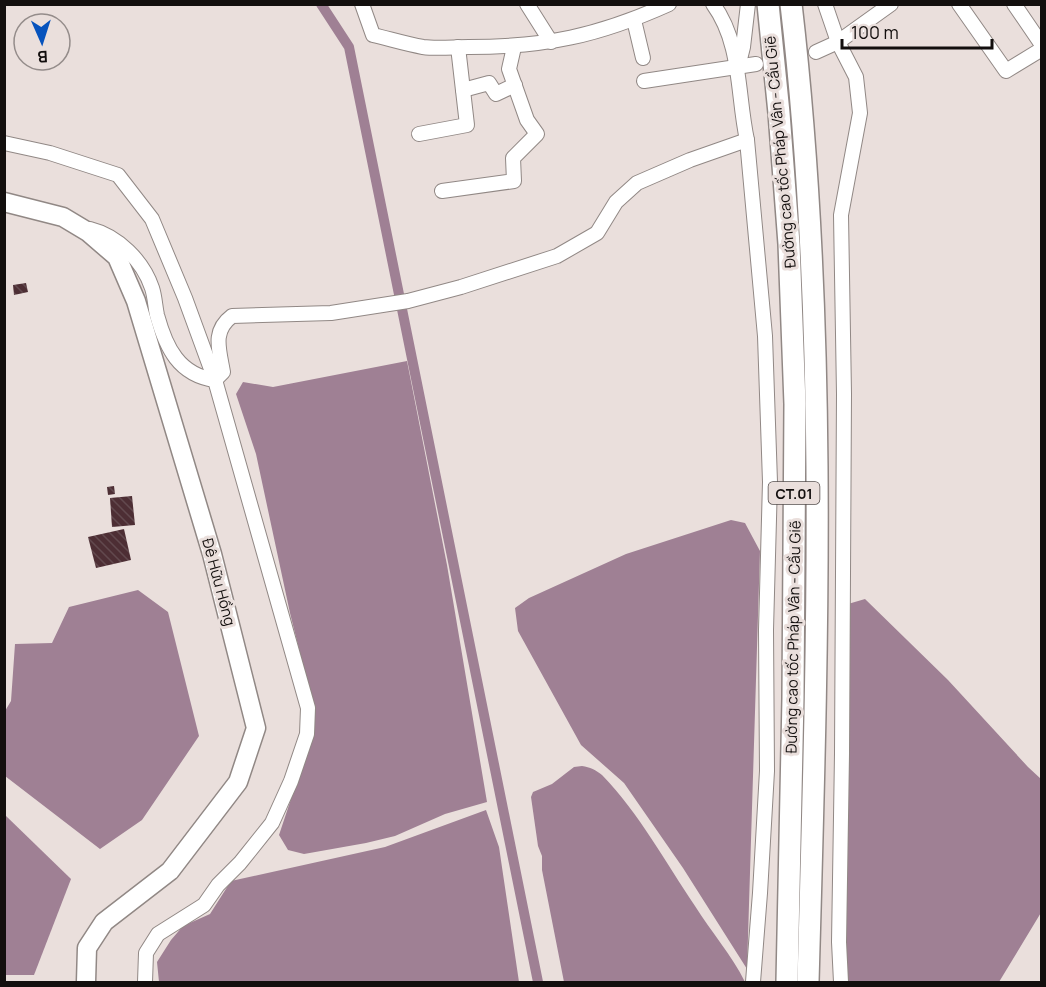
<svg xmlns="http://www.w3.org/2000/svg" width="1046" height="987" font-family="Manrope,sans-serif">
	<defs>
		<pattern id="building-back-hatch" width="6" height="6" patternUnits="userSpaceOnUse" patternTransform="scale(1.5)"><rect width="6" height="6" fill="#4d2e34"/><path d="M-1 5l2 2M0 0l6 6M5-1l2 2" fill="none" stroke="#62494e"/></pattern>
	</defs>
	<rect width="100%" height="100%" fill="#eadfdc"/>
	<!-- water -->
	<g fill="#9f8094">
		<path d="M407,361L447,565L487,802L445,814L395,836L366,843L304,854L288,850L279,835L298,778L307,681L290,613L256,454L236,394L243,382L273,387Z"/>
		<path d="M731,520L745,523L760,551L747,969L683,868L624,783L581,745L518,631L515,608L529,598L626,554Z"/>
		<path d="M138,590L168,612L199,736L142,820L100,849L5,776V711L11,701L15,644L52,643L69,607Z"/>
		<path d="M865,599L948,680L1028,767L1041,779L1042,911L999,982H846L842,935L848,808V604Z"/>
		<path d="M582,766C590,767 596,770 602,775C639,813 666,863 695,906C711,932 732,955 745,982H564L542,870V856L538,846L531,797L533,792L552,784L574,767Z"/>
		<path d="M486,810L499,847L519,982H159L157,962L171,940L183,926L210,914L231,881L385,847Z"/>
		<path d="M4,814L71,879L34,975H5Z"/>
	</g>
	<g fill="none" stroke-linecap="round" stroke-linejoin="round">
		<!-- canal -->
		<path stroke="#9f8094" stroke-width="10" d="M321,4L349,47L538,982"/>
	</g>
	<!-- building -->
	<g fill="url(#building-back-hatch)">
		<path d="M26,283L28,292L14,295L13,285Z"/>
		<path d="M114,486L115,494L108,495L107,487Z"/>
		<path d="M132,496L135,525L112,527L110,498Z"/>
		<path d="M124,529L131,560L96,568L88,537Z"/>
	</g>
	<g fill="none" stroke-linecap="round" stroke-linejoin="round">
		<defs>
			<g id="minor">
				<path d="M362,4L373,35C390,39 406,44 423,47C437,49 454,47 469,47C545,47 598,36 669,4"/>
				<path d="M527,4L551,42"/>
				<path d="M713,4C742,44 737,94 747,140L765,336L770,482L766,630L767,771L760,893L753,982"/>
				<path d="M825,4L838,42L856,77L860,113L841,215L844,394L842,754L839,942L841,982"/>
				<path d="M959,4L1006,71L1042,49"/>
				<path d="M1014,4L1042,45"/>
				<path d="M634,20L643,58"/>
				<path d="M816,52L838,42L891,4"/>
				<path d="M738,67L743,47L748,4"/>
				<path d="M644,81L756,64"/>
				<path d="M463,90L489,83L496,94L515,85"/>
				<path d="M419,134L467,125L458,47"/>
				<path d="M4,143L50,153L118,175L152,219L185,298L215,380L308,708L307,734L291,781L272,823L240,863L218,885L204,905L158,934L146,953L145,982"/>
				<path d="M442,191L514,181L513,158L537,134L527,120L509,69L514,47"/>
				<path d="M90,229C118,236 143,261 152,288C155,297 155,306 157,315C166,348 179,375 215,380L223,372C219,349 212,331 232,316L331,313L408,301L461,287L557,256L597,233L616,202L637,183L690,160L747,140"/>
			</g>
			<path id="major" d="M4,202L63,217L88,232L117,257L136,301L212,554L256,728L238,782L170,871L104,922L87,948L86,982"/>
			<g id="highway">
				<path d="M768,4L779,113L789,244L795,404L793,698L787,982"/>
				<path d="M791,4C829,329 817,657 808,982"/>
			</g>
		</defs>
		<!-- minor casing -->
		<use href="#minor" stroke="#918885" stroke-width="16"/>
		<!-- major casing -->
		<use href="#major" stroke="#918885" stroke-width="21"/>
		<!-- highway casing -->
		<use href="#highway" stroke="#918885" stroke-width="24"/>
		<!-- minor -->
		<use href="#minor" stroke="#fff" stroke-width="14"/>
		<!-- major -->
		<use href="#major" stroke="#fff" stroke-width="18"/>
		<!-- highway -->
		<use href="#highway" stroke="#fff" stroke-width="21"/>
	</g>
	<g text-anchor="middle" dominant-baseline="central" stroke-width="6" stroke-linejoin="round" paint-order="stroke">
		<!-- shield labels -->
		<rect fill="#eadfdc" stroke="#544d4c" stroke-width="1.5" x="768.5" y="482" width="51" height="22" rx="4.5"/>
		<g font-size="14" font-weight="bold" fill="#130f0e">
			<text x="794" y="493">CT.01</text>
		</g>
		<!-- street labels -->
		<g font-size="15" fill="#130f0e" stroke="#eadfdc">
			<text transform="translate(780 152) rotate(-95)">Đường cao tốc Pháp Vân - Cầu Giẽ</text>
			<text transform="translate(219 582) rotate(75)">Đê Hữu Hồng</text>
			<text transform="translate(793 637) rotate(-89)">Đường cao tốc Pháp Vân - Cầu Giẽ</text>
		</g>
	</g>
	<!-- border -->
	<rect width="1046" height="987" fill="none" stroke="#130f0e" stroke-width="12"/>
	<!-- north arrow -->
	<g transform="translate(42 42) rotate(177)"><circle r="28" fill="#eadfdc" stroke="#948c8a" stroke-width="1.5"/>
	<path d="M0-4.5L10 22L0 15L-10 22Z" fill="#0653bd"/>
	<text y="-9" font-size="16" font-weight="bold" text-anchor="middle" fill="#130f0e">B</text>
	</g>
	<!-- scale -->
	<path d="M842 39v9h150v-9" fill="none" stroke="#130f0e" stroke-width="3"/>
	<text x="851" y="39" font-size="18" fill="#130f0e" stroke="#eadfdc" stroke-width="4.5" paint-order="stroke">100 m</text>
</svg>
